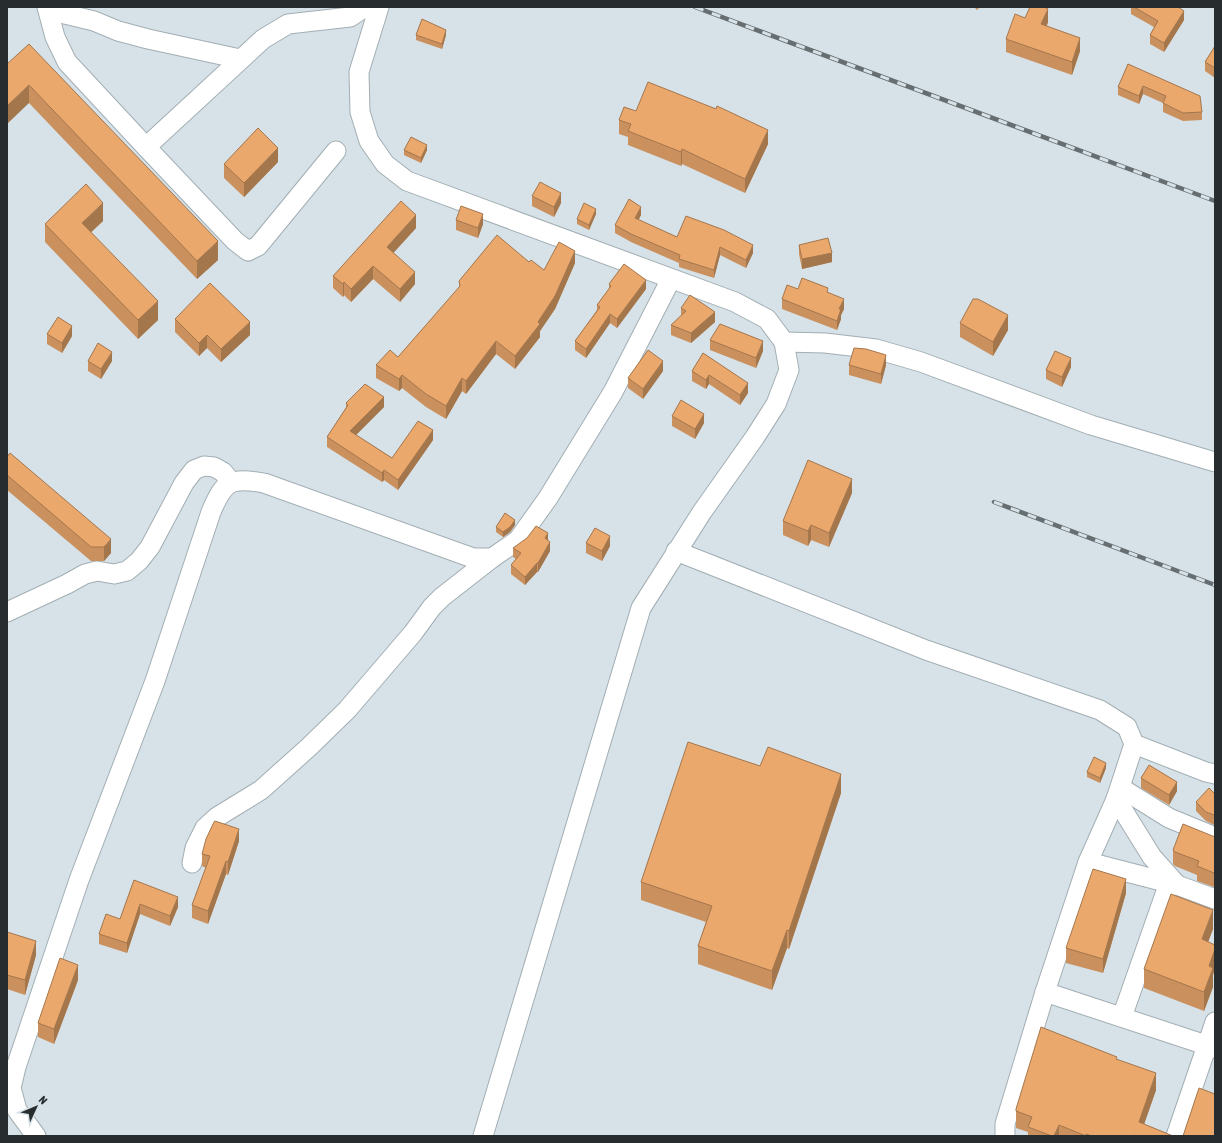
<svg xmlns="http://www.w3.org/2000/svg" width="1222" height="1143" font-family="'Asap Condensed',sans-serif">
	<rect width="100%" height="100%" fill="#d6e2e8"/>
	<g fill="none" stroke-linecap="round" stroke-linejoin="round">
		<defs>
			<g id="street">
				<path d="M47,7L55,37L67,62L146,147L235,241L248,251L258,246L336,151"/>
				<path d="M379,7L359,72L360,112L369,141L385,164L407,181L735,302L767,319L784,342L789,370L776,404L755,437L702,512L641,608L483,1136"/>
				<path d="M48,10L94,21L118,31L148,39L240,59"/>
				<path d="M146,147L263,39L288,24L350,17L365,7"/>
				<path d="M784,342L825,343L876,349L921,362L1091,425L1215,462"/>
				<path d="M676,551L926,650L1100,710L1127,727L1134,744L1116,799L1088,862L1045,992L1005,1124V1136"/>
				<path d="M7,612L67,584L85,574L97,571L114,574L127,571L139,561L150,547L184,483L194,470L204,466L214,467L223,472L231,482"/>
				<path d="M1134,744L1206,772L1215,774"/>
				<path d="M1121,788L1169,818L1215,837"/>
				<path d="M1116,799L1152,857L1177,885"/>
				<path d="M1088,862L1177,885L1215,899"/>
				<path d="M192,863L195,848L205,828L217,817L261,790L309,747L347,710L413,633L432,607L442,597L492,558"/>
				<path d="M1045,992L1215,1048"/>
				<path d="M1122,1017L1169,883"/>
				<path d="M36,1136L17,1110L11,1088L16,1067L79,880L155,681L211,512C224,481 230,477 264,483L473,558H492L518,540L548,498L613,392L671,279"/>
				<path d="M1176,1136L1215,1022"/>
			</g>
		</defs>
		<!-- street casing -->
		<use href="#street" stroke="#a2aeb3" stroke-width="21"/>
		<!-- street -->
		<use href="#street" stroke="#fff" stroke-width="19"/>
		<defs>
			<g id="rail">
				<path d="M695,7L1215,201"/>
				<path d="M994,502L1215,585"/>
			</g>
		</defs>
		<!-- rail casing -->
		<use href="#rail" stroke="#676e71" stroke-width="4.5"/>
		<!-- rail -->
		<use href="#rail" stroke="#d6e2e8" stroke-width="3" stroke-dasharray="9" stroke-linecap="butt"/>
	</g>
	<!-- wall -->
	<g fill="#ca905e">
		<path d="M974,7H980L977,10Z"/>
		<path d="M1131,7H1178L1184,20L1164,52L1150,44V35L1154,27L1131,14Z"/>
		<path d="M1025,18L1048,22L1047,26L1080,51L1072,75L1006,52V39Z"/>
		<path d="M416,35H446L442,49L416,40Z"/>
		<path d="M1215,46V78L1205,71V62Z"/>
		<path d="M7,64L218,260L197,279L29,103Z"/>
		<path d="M1128,64L1202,112V120L1183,121L1163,112V103L1143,94L1139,104L1118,95V87Z"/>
		<path d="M636,111L768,144L745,193L682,164L681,166L628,145V137L619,134V120Z"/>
		<path d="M404,150H427L421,163L404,155Z"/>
		<path d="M278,162L244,197L224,178V164Z"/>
		<path d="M532,196L561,203L554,217L532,206Z"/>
		<path d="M596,214L589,230L577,224V219Z"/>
		<path d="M641,215L638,220L677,237L753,253L746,268L720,255L714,278L679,267V263L631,242L615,233V225Z"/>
		<path d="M456,220L483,224L478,238L456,230Z"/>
		<path d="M103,221L91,232L158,320L138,339L45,242V224Z"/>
		<path d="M416,228L393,253L415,284L400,302L373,279L351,302L344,295L343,297L333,288V276Z"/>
		<path d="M799,245L832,262L802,269L799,254Z"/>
		<path d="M529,262L544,270L575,263L555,309L540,331V337L515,369L496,354L466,394L462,391L446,419L426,407L402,388L399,391L376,378V365L398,357L459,288V281Z"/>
		<path d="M609,284L646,289L617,328L610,323L586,358L575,350V341L597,310V305L609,289Z"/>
		<path d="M798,289L828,292L844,309L841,315V319L837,330L782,309V299Z"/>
		<path d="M681,308L715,322L691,343L671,335V325L681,316Z"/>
		<path d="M175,319L250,335L221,362L207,348L199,356L175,332Z"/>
		<path d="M960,323L1008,330L993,356L960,337Z"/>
		<path d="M47,334L72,336L62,353L47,344Z"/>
		<path d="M710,340L763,351L756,368L710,350Z"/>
		<path d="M703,353L748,393L740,405L709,384L706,389L692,381V371Z"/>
		<path d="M88,361H112L101,379L88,371Z"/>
		<path d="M849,365H886L881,384L849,375Z"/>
		<path d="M1071,367L1062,387L1046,379V370Z"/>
		<path d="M663,371L643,399L628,388V378Z"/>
		<path d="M346,403L384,407L356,435L392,458L433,440L398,490L384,480L382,482L327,447V437L346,408Z"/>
		<path d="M672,416L704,423L695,439L672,426Z"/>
		<path d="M10,453L111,553L104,561H91L7,490V457Z"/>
		<path d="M852,493L829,547L811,540L808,546L783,535V521Z"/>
		<path d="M515,525L510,532L503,537L496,532V527Z"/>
		<path d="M548,540L550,551L538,572H537L525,585L511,574V565L516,559L513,557V548Z"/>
		<path d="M586,543L610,546L602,561L586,553Z"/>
		<path d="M760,766L841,793L789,949L787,948L772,990L698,964V946L706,922L641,900V882Z"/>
		<path d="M1106,768L1100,783L1087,777V772Z"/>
		<path d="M1141,778L1177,791L1169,805L1141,788Z"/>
		<path d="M1215,794V824L1214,825L1206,821L1196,811V802Z"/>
		<path d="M1215,837V886L1214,887L1197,881V875L1175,866L1173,864V850Z"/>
		<path d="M239,841L228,875L226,874L208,924L192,918V905L206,868L202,866V854Z"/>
		<path d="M134,880L178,907L170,926L140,914L127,953L99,944V934L120,919Z"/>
		<path d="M1126,893L1103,973L1066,963V948Z"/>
		<path d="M1213,929L1208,942L1215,945V968L1213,975V987L1204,1011L1144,988V969Z"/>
		<path d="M7,932L36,955L25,995L7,989Z"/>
		<path d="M78,980L54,1044L38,1037V1023Z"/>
		<path d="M1117,1060L1156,1090L1144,1124L1173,1136H1028V1132L1016,1128V1109Z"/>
	</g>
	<!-- shaded-wall -->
	<g fill="#a4764c">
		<path d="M1048,9V22L1041,37V24Z"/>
		<path d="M1184,11V20L1164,52V43Z"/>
		<path d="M446,30V35L442,49V44Z"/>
		<path d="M1080,38V51L1072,75V62Z"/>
		<path d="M29,85V103L7,124V106Z"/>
		<path d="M1143,86V94L1139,104V96Z"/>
		<path d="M768,130V144L745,193V179Z"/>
		<path d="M427,145V150L421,163V158Z"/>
		<path d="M278,148V162L244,197V183Z"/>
		<path d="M682,149V164L681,166V152Z"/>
		<path d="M561,193V203L554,217V207Z"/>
		<path d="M103,203V221L82,241V223Z"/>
		<path d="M641,207V215L635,227V218Z"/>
		<path d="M596,209V214L589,230V225Z"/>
		<path d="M483,214V224L478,238V228Z"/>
		<path d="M416,215V228L387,260V247Z"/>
		<path d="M218,241V260L197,279V261Z"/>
		<path d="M753,245V253L746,268V260Z"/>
		<path d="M720,247V255L714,278V270Z"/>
		<path d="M575,251V263L555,309L540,331V337L515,369V356L538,322Z"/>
		<path d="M832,253V262L802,269V259Z"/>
		<path d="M373,266V279L351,302V289Z"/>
		<path d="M415,272V284L400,302V289Z"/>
		<path d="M646,280V289L617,328V319Z"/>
		<path d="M344,282V295L343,297V284Z"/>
		<path d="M844,299V309L841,315V319L837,330V321L839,309Z"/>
		<path d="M158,301V320L138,339V320Z"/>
		<path d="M715,312V322L691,343V333Z"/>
		<path d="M610,314V323L586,358V349Z"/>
		<path d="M1008,315V330L993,356V342Z"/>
		<path d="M250,322V335L221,362V349Z"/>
		<path d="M72,326V336L62,353V343Z"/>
		<path d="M207,335V348L199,356V343Z"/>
		<path d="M496,341V354L466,394V381Z"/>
		<path d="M763,341V351L756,368V358Z"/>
		<path d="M112,352V361L101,379V369Z"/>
		<path d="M886,355V365L881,384V374Z"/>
		<path d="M1071,358V367L1062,387V377Z"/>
		<path d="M663,361V371L643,399V389Z"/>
		<path d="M402,375V388L399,391V379Z"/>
		<path d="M709,375V384L706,389V380Z"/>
		<path d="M462,378V391L446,419V406Z"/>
		<path d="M748,383V393L740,405V395Z"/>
		<path d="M384,397V407L350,441V431Z"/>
		<path d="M704,414V423L695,439V429Z"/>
		<path d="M433,430V440L398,490V480Z"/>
		<path d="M384,470V480L382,482V473Z"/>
		<path d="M852,479V493L829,547V533Z"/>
		<path d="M515,520V525L510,532L503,537V532Z"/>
		<path d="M811,525V540L808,546V531Z"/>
		<path d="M548,533V541L545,538Z"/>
		<path d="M610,536V546L602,561V551Z"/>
		<path d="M111,539V553L104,561V547Z"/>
		<path d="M550,542V551L538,572V563Z"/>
		<path d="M537,563V572L525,585V577Z"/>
		<path d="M1106,763V768L1100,783V778Z"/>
		<path d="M841,774V793L789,949V931Z"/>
		<path d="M1177,782V791L1169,805V795Z"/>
		<path d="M1215,814V824L1214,825V815Z"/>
		<path d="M239,829V841L228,875V862Z"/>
		<path d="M226,861V874L208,924V911Z"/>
		<path d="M1215,871V886L1214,887V873Z"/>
		<path d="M1126,879V893L1103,973V959Z"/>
		<path d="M178,897V907L170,926V916Z"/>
		<path d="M140,904V914L127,953V943Z"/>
		<path d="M1213,910V929L1202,958V939Z"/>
		<path d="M787,930V948L772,990V971Z"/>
		<path d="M36,941V955L25,995V980Z"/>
		<path d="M1215,949V968L1213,975V987L1204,1011V992L1209,966Z"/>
		<path d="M78,965V980L54,1044V1029Z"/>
		<path d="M1156,1073V1090L1140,1136L1139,1122Z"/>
		<path d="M1059,1125V1136H1054Z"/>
	</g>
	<!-- building -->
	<g fill="#eba86d" stroke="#a4764c">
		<path d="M1030,7H1044L1048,9L1041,24L1080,38L1072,62L1006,39L1015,14L1025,18Z"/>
		<path d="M1134,7H1178L1184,11L1164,43L1150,35L1158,21Z"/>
		<path d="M422,19L446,30L442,44L416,35Z"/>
		<path d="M29,44L218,241L197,261L29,85L7,106V64Z"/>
		<path d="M1215,46V68L1205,62Z"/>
		<path d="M1128,64L1200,96L1202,112L1183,113L1163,103L1166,96L1143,86L1139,96L1118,87Z"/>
		<path d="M648,82L716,109L717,106L768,130L745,179L682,149L681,152L628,131L631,124L619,120L624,107L636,111Z"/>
		<path d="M258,128L278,148L244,183L224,164Z"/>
		<path d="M411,137L427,145L421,158L404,150Z"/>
		<path d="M540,182L561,193L554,207L532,196Z"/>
		<path d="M86,184L103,203L82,223L158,301L138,320L45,224Z"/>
		<path d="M629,199L641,207L635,218L677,237L686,216L724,230L753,245L746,260L720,247L714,270L679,259L680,255L631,234L615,225Z"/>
		<path d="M401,201L416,215L387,247L415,272L400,289L373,266L351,289L344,282L343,284L333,276Z"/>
		<path d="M584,203L596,209L589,225L577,219Z"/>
		<path d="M461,206L483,214L478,228L456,220Z"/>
		<path d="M497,235L529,262L531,260L544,270L559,242L575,251L555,296L538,322L540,324L515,356L496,341L466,381L462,378L446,406L426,394L402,375L399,379L376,365L390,350L398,357L460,286L459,281Z"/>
		<path d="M828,238L832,253L802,259L799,245Z"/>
		<path d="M624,264L646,280L617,319L610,314L586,349L575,341L600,307L597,305L611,286L609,284Z"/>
		<path d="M802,278L828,288L827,292L844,299L839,309H841L837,321L782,299L787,285L798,289Z"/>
		<path d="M210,283L250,322L221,349L207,335L199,343L175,319Z"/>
		<path d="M690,295L715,312L691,333L671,325L686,311L681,308Z"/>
		<path d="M973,299H978L1008,315L993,342L960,323Z"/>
		<path d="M58,317L72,326L62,343L47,334Z"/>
		<path d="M720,324L763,341L756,358L710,340Z"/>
		<path d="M98,343L112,352L101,369L88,361Z"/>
		<path d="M854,348L866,349L886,355L881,374L849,365Z"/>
		<path d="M648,350L663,361L643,389L628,378Z"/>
		<path d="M1055,351L1071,358L1062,377L1046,370Z"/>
		<path d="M703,353L748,383L740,395L709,375L706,380L692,371Z"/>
		<path d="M365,384L384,397L350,431L392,458L418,421L433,430L398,480L384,470L382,473L327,437L348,405L346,403Z"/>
		<path d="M681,400L704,414L695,429L672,416Z"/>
		<path d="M10,453L111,539L104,547H91L7,475V457Z"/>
		<path d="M808,460L852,479L829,533L811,525L808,531L783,521Z"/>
		<path d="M505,513L515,520L510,527L503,532L496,527Z"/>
		<path d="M536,526L548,533L545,538L550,542L538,563H537L525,577L511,565L521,553L513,548L527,538Z"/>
		<path d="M595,528L610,536L602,551L586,543Z"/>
		<path d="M688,742L760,766L768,747L841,774L789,931L787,930L772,971L698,946L712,906L641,882Z"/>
		<path d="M1094,757L1106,763L1100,778L1087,772Z"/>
		<path d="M1149,765L1177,782L1169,795L1141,778Z"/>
		<path d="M1209,788L1215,794V814L1214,815L1206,812L1196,802Z"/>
		<path d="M215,821L239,829L228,862L226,861L208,911L192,905L210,856L202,854L206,839L214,822Z"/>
		<path d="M1183,824L1215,837V871L1214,873L1197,866L1199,861L1175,852L1173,850Z"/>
		<path d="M1093,869L1126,879L1103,959L1066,948Z"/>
		<path d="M134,880L178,897L170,916L140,904L127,943L99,934L106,914L120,919Z"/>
		<path d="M1171,894L1213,910L1202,939L1215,945V949L1209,966L1213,968L1204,992L1144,969Z"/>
		<path d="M7,932L36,941L25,980L7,975Z"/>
		<path d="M60,958L78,965L54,1029L38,1023Z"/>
		<path d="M1041,1027L1117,1057L1116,1059L1156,1073L1139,1122L1173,1136H1137L1135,1135V1136H1092L1086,1134V1136L1059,1125L1054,1136H1052L1028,1127L1032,1117L1016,1111V1109Z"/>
		<path d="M1199,1088L1215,1094V1136H1183Z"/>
	</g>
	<!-- border -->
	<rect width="1222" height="1143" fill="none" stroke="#272c2e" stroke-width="16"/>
	<!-- north arrow -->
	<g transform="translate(36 1107) rotate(46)" stroke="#d6e2e8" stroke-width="3" paint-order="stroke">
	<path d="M0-3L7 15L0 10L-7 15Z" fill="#272c2e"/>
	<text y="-6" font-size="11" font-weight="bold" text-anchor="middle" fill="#272c2e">N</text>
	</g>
</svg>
